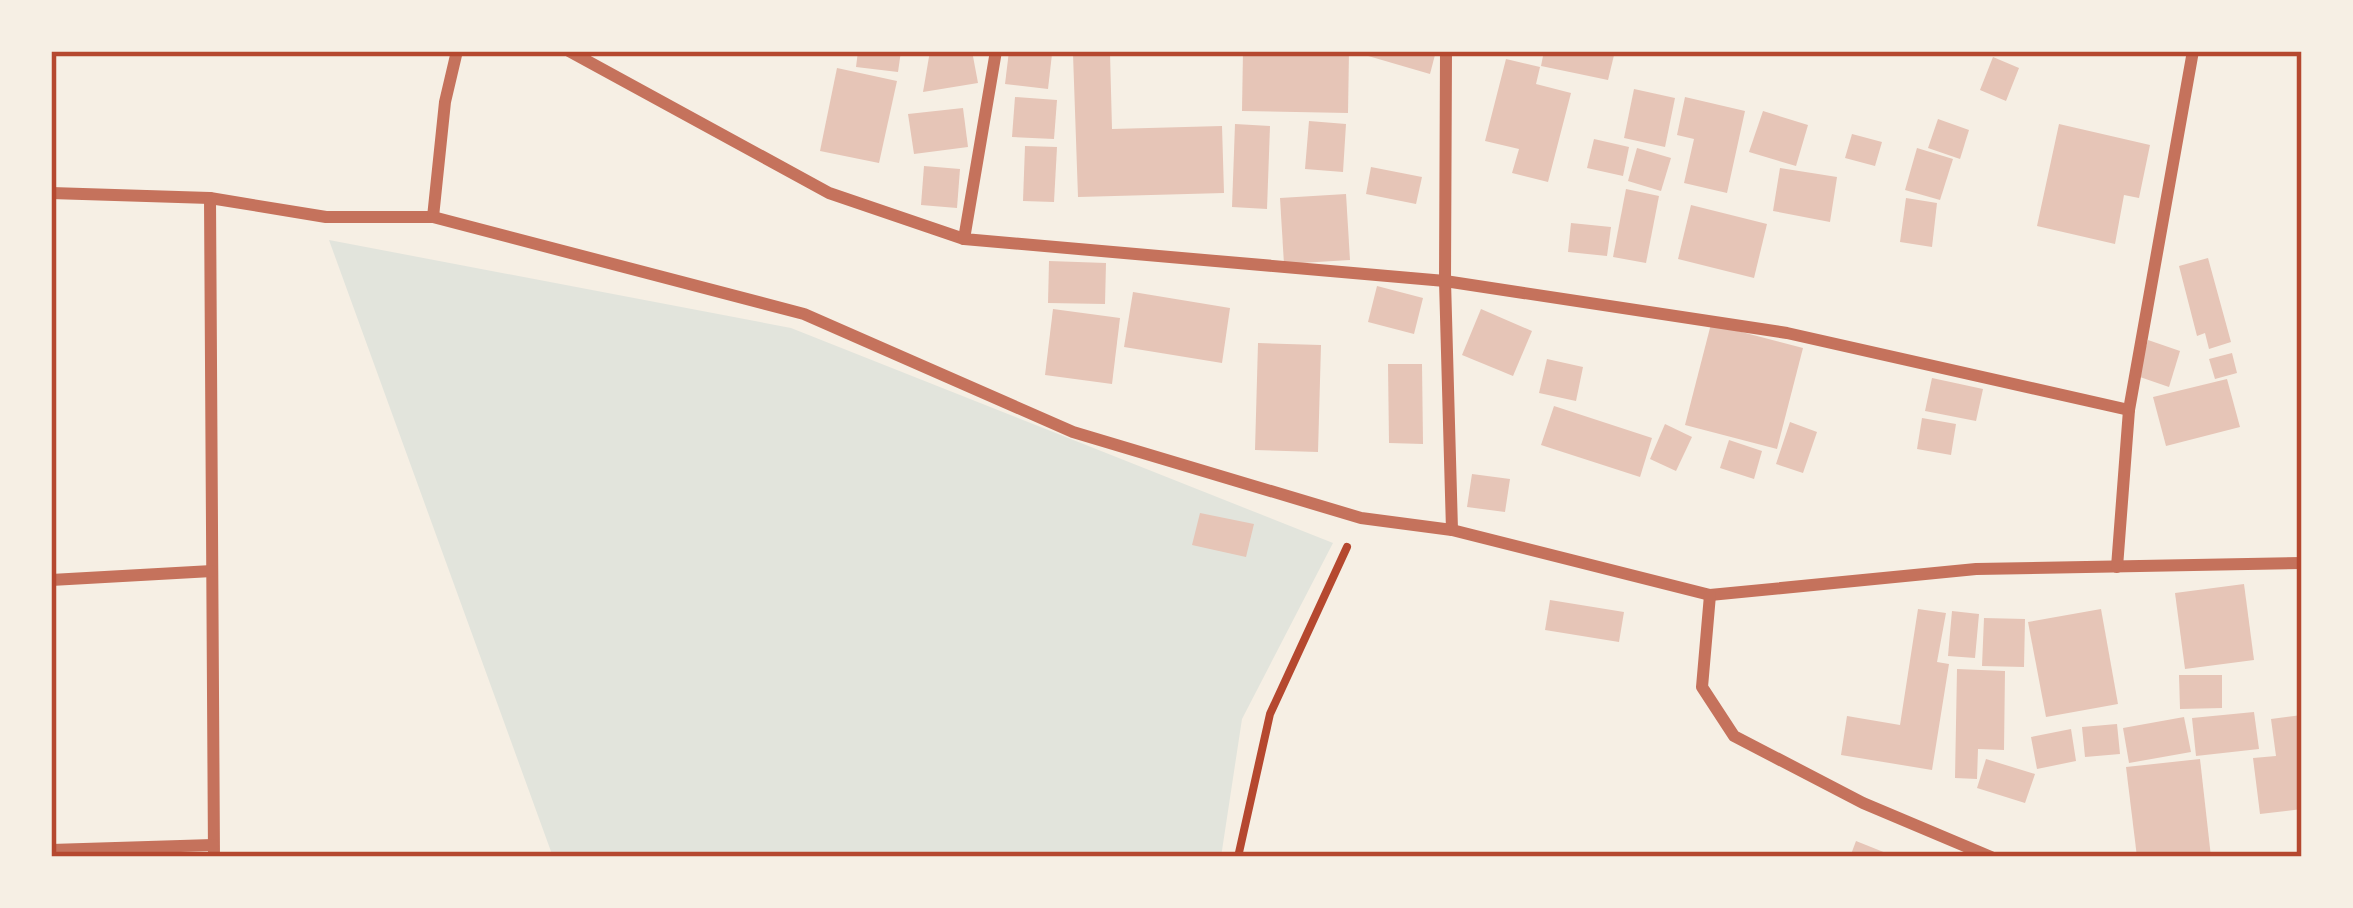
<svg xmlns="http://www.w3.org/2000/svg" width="2353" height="908" font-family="'DejaVu Sans',sans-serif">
	<rect width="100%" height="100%" fill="#f6efe4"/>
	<!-- green -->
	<path fill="#e2e4dc" d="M329,240L791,328L1333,543L1242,719L1221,857H553Z"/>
	<!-- building -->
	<g fill="#e6c5b7">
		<path d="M858,51H901L898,72L856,67Z"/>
		<path d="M930,51H972L978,83L923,92Z"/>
		<path d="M1009,51L1052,54L1048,89L1005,84Z"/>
		<path d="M1243,51H1349L1348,113L1242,111Z"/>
		<path d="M1351,51H1436L1430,74Z"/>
		<path d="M1544,51H1615L1608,80L1541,66Z"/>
		<path d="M1110,53L1112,129L1222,126L1224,193L1078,197L1073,54Z"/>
		<path d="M1993,57L2019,68L2006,101L1980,90Z"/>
		<path d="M1506,59L1540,67L1536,84L1571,93L1548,182L1512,173L1519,149L1485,141Z"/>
		<path d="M837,68L897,81L879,163L820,151Z"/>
		<path d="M1634,89L1675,98L1665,147L1624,138Z"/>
		<path d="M1015,97L1057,100L1054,139L1012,137Z"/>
		<path d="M1685,97L1745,111L1727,193L1684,183L1694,139L1677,135Z"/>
		<path d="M963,108L968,147L914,154L908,114Z"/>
		<path d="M1763,111L1808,125L1796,166L1749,152Z"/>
		<path d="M1938,119L1969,130L1960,159L1928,148Z"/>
		<path d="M1309,121L1346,124L1343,172L1305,169Z"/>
		<path d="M1235,124L1270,126L1267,209L1232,207Z"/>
		<path d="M2059,124L2150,145L2139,198L2124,195L2115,244L2037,226Z"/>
		<path d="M1852,134L1882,142L1875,166L1845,158Z"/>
		<path d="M1594,139L1629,147L1623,176L1587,168Z"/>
		<path d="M1025,146L1057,147L1054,202L1023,201Z"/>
		<path d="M1637,148L1671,158L1661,191L1628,181Z"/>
		<path d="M1917,148L1953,159L1940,200L1905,190Z"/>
		<path d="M924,166L960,169L957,208L921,205Z"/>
		<path d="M1371,167L1422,177L1416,204L1366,194Z"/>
		<path d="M1780,168L1837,177L1830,222L1773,211Z"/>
		<path d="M1626,189L1659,196L1646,263L1613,257Z"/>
		<path d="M1346,194L1350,260L1284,264L1280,198Z"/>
		<path d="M1906,198L1937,203L1932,247L1900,242Z"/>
		<path d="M1691,205L1767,224L1754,278L1678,259Z"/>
		<path d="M1571,223L1611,227L1607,256L1568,252Z"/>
		<path d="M2208,258L2231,342L2209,349L2205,333L2197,336L2179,266Z"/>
		<path d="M1049,261L1106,263L1105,304L1048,303Z"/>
		<path d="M1377,286L1423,298L1414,334L1368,322Z"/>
		<path d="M1133,292L1230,308L1222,363L1124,347Z"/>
		<path d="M1053,309L1120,318L1112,384L1045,375Z"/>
		<path d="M1481,309L1532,331L1513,376L1462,355Z"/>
		<path d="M1711,324L1803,348L1777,449L1685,425Z"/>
		<path d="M2148,340L2180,351L2169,387L2137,376Z"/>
		<path d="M1258,343L1321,345L1318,452L1255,450Z"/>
		<path d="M2232,353L2237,373L2215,379L2209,359Z"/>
		<path d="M1547,359L1583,367L1576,401L1539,393Z"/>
		<path d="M1388,364H1422L1423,444L1389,443Z"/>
		<path d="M1932,378L1983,389L1976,421L1925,411Z"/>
		<path d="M2227,379L2240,427L2166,446L2153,397Z"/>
		<path d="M1554,406L1652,438L1640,477L1541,445Z"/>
		<path d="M1922,418L1956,424L1951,455L1917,449Z"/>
		<path d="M1790,422L1817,432L1803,473L1776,464Z"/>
		<path d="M1665,424L1692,437L1676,471L1650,459Z"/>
		<path d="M1729,440L1762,451L1754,479L1720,468Z"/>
		<path d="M1472,474L1510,479L1505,512L1467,507Z"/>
		<path d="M1200,513L1254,524L1246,557L1192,545Z"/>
		<path d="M2244,584L2254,660L2185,669L2175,593Z"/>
		<path d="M1550,600L1624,612L1619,642L1545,630Z"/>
		<path d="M1918,609L1946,613L1937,662L1949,664L1932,770L1841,755L1847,716L1900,725Z"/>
		<path d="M2101,609L2118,704L2046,717L2028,622Z"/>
		<path d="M1952,611L1979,614L1975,658L1948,656Z"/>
		<path d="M1984,618L2025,619L2024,667L1982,666Z"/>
		<path d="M1957,669L2005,671L2004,750L1978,749L1977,779L1955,778Z"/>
		<path d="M2179,675H2222V708L2180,709Z"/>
		<path d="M2254,712L2259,749L2196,756L2192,718Z"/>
		<path d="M2302,715V809L2260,814L2253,758L2276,756L2271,719Z"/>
		<path d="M2184,717L2191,752L2129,763L2123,728Z"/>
		<path d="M2117,724L2120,754L2085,757L2082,727Z"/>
		<path d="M2071,729L2076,761L2037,769L2031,737Z"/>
		<path d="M1986,759L2035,774L2025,803L1977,788Z"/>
		<path d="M2200,759L2211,857H2137L2126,767Z"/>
		<path d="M1856,841L1896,857H1850Z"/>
	</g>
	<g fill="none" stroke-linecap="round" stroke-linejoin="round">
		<!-- path -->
		<path stroke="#b5482f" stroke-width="8" d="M1238,857L1270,714L1347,547"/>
		<!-- minor -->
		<g stroke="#c5725c" stroke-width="12">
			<path d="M569,51L829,193L964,239"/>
			<path d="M996,51L964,239L1445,281L1787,333L2129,410"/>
			<path d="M1446,51L1445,281L1452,530"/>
			<path d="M51,193L210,198L326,217H433L804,314L1073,432L1361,518L1452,530L1710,595L1976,569L2302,563"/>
			<path d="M210,198L214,857"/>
			<path d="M433,217L445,102L457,51"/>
			<path d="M2117,567L2129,410L2193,51"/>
			<path d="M51,580L212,571"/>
			<path d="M1710,595L1702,687L1734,736L1863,803L1991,857"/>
			<path d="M51,850L213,845"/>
		</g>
	</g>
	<!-- border -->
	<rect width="2353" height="908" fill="none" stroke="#f6efe4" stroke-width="108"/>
	<rect x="54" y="54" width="2245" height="800" fill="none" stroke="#b5482f" stroke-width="4.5"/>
</svg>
